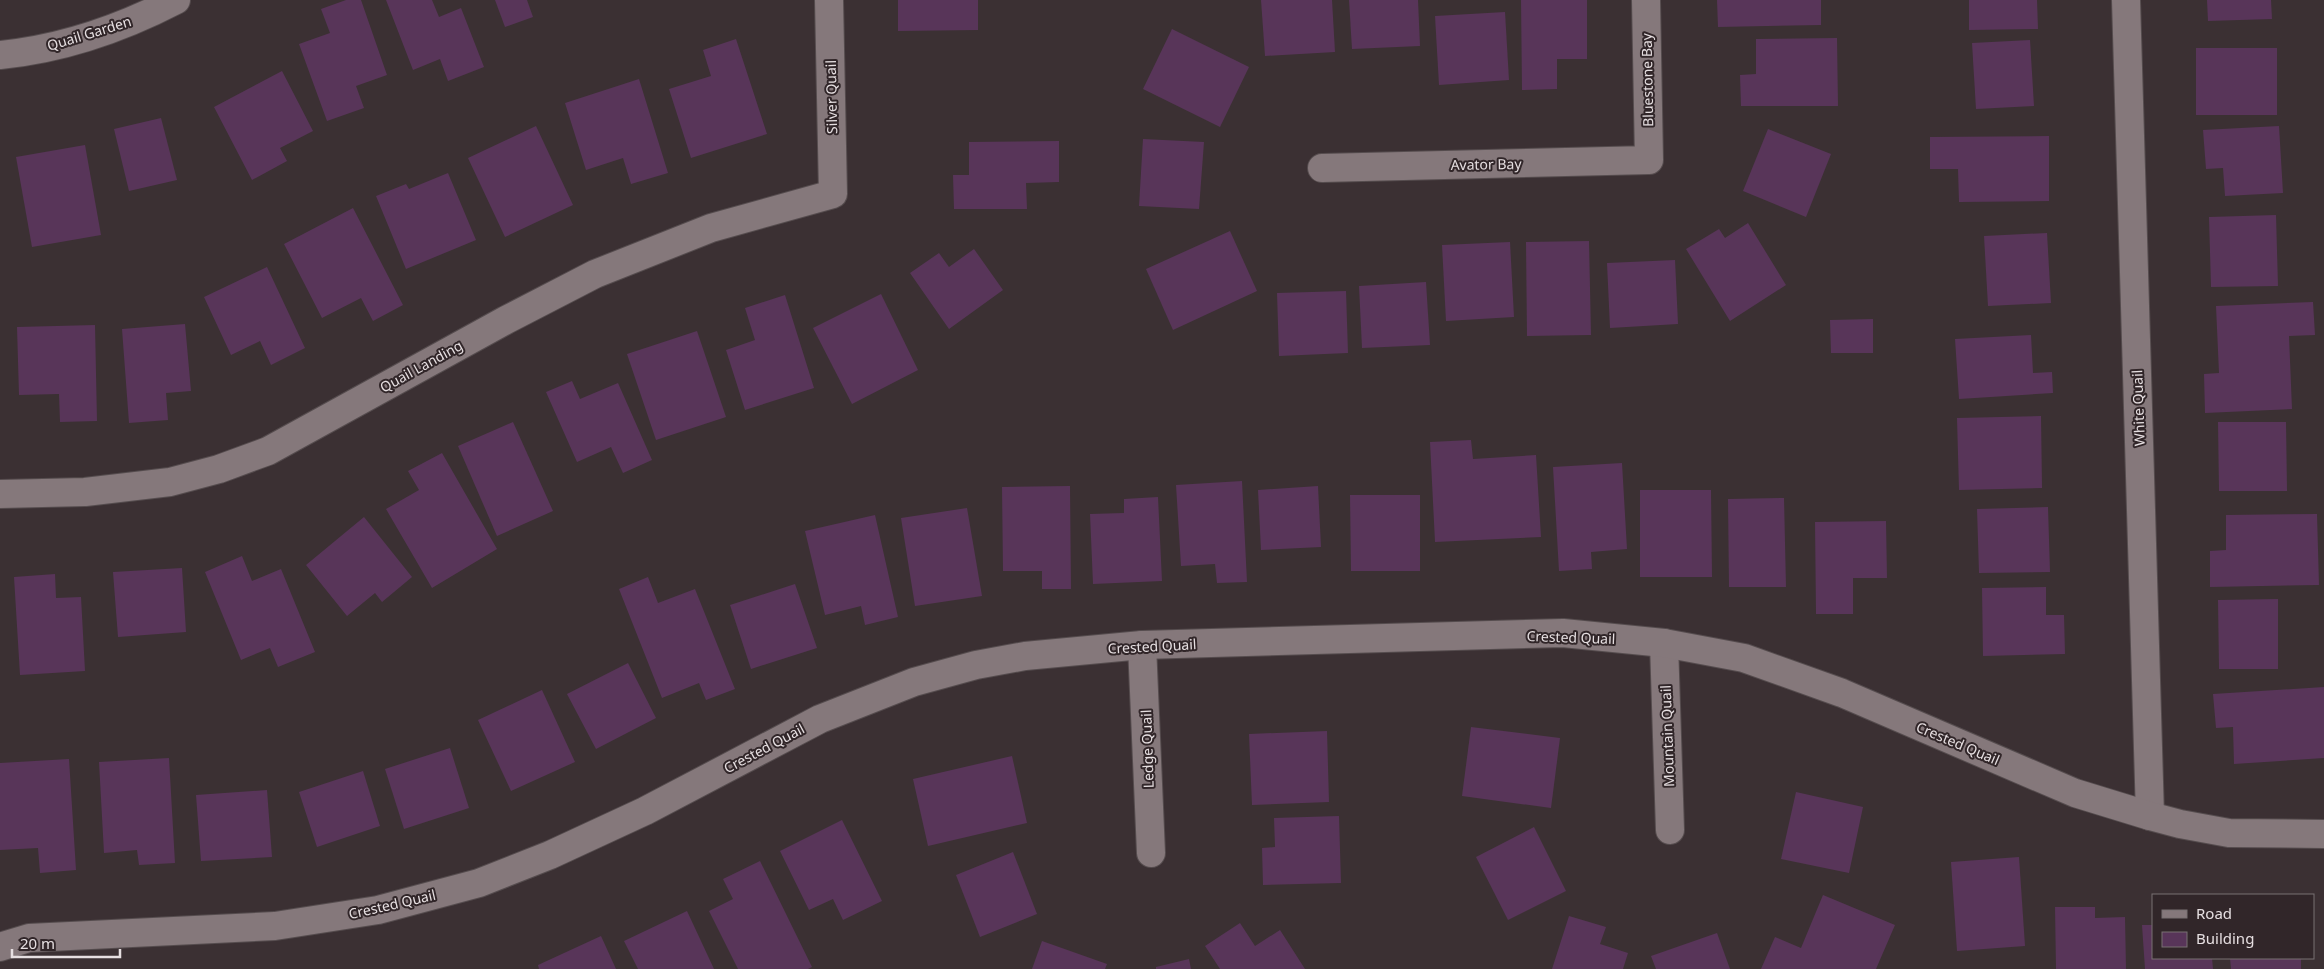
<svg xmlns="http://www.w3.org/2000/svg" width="2324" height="969" font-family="'Noto Sans',sans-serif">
	<rect width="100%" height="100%" fill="#3b3033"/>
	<!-- building -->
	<g fill="#583559">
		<path d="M346,0H361L387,75L356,86L364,108L327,121L299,44L330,33L321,9Z"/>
		<path d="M386,0H432L439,17L461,8L484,67L448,81L440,59L413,70Z"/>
		<path d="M495,0H527L533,17L505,27Z"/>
		<path d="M898,0H978V30L898,31Z"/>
		<path d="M1261,0H1332L1335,52L1265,56Z"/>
		<path d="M1349,0H1418L1420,46L1352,49Z"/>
		<path d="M1521,0H1587V59H1557V89L1522,90Z"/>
		<path d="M1717,0H1821V25L1718,27Z"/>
		<path d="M1969,0H2037L2038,29L1969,30Z"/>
		<path d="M2207,0H2271L2272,19L2208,21Z"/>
		<path d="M1505,12L1509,80L1439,85L1435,16Z"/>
		<path d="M1172,29L1249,67L1220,127L1143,89Z"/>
		<path d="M1837,38L1838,106H1741L1740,75L1756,74V39Z"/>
		<path d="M736,39L767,134L691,158L669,89L711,76L703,50Z"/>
		<path d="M2030,40L2034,106L1976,109L1972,43Z"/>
		<rect x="2196" y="48" width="81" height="67"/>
		<path d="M282,71L313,131L280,148L287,161L252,180L214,107Z"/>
		<path d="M639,79L668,173L631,184L623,158L586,170L565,103Z"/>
		<path d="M161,118L177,180L129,191L114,129Z"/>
		<path d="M536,126L573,205L505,237L468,158Z"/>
		<path d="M2279,126L2283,193L2225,196L2223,168L2206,169L2203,130Z"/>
		<path d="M1768,129L1831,154L1806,217L1743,191Z"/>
		<path d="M2049,136V201L1959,202L1958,169H1930V137Z"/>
		<path d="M1143,139L1204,142L1199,209L1139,206Z"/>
		<path d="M1059,141V182L1026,183L1027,209H954L953,175H969V142Z"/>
		<path d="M85,145L101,235L32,247L16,157Z"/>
		<path d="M448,173L476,240L406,269L376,196L406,184L409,189Z"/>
		<path d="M353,208L403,305L373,321L361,298L322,318L284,244Z"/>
		<path d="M2276,215L2278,286L2211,287L2209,217Z"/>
		<path d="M1748,223L1786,285L1730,321L1686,249L1719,229L1725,238Z"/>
		<path d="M1230,231L1257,291L1173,330L1146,269Z"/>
		<path d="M2047,233L2051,303L1988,306L1984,236Z"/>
		<path d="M1589,241L1591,335L1527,336L1526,242Z"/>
		<path d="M1510,242L1514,317L1446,321L1442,245Z"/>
		<path d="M974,249L1003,290L949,329L910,273L939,253L949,267Z"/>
		<path d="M1675,260L1678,324L1610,328L1607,263Z"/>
		<path d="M267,267L305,348L271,365L260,341L231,355L204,297Z"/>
		<path d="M1426,282L1430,345L1362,348L1359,286Z"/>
		<path d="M1346,291L1348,353L1279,356L1277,293Z"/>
		<path d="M881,294L918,370L852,404L813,328Z"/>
		<path d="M785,295L814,388L745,410L726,350L755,340L745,308Z"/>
		<path d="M2313,302L2315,335L2289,336L2292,409L2205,413L2204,374L2219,373L2216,306Z"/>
		<path d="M1873,319V353H1831L1830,320Z"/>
		<path d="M185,324L191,391L166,393L168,420L129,423L122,329Z"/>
		<path d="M95,325L97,421L60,422L59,394L19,395L17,327Z"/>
		<path d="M697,331L726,417L656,440L627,354Z"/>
		<path d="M2031,335L2033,373L2052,372L2053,393L1959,399L1955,339Z"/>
		<path d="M572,381L580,399L618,383L652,460L623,473L611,447L577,462L546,392Z"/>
		<path d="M2041,416L2042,488L1959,490L1957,418Z"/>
		<path d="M513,422L553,511L497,536L458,446Z"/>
		<path d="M2218,422H2286L2287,491H2219Z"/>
		<path d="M1471,440L1473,459L1536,455L1541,537L1435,542L1430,442Z"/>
		<path d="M442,453L497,549L432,588L386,509L419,490L408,471Z"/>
		<path d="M1622,463L1627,549L1591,552L1592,569L1559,571L1553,467Z"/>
		<path d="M1242,481L1247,582L1217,583L1215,564L1181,566L1176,485Z"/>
		<path d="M1070,486L1071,589H1042V571H1003L1002,487Z"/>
		<path d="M1318,486L1321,547L1261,550L1258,490Z"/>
		<path d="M1640,490H1711L1712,577H1640Z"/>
		<path d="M1350,495H1420V571H1351Z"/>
		<path d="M1158,497L1162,581L1093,584L1090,514L1124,513V499Z"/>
		<path d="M1784,498L1786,587H1729L1728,499Z"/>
		<path d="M2048,507L2050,572L1979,573L1977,509Z"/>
		<path d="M967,508L982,596L915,606L901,518Z"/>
		<path d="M2317,514L2319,585L2210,587V551L2226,550V515Z"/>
		<path d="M875,515L898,617L865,625L861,606L825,615L805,531Z"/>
		<path d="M364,517L412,577L382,602L375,593L347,616L306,565Z"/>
		<path d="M1886,521L1887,578H1853V614H1816L1815,522Z"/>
		<path d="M242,556L252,581L281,569L315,652L278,667L270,648L241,660L205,572Z"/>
		<path d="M182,568L186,632L118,637L113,572Z"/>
		<path d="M55,574L56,598L81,597L85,671L20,675L14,577Z"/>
		<path d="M648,577L658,603L695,589L735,689L706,700L699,683L662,698L619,589Z"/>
		<path d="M795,584L817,648L751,669L730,605Z"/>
		<path d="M2046,587V615H2064L2065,654L1983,656L1982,588Z"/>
		<path d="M2278,599V669H2219L2218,600Z"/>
		<path d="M628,663L656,718L596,749L567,694Z"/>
		<path d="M2324,687V758L2234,764L2233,727L2216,728L2213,694Z"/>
		<path d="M542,690L575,762L511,791L478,720Z"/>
		<path d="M1471,727L1560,738L1551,808L1462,796Z"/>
		<path d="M1327,731L1329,802L1252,805L1249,734Z"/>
		<path d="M450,748L469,808L404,829L385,769Z"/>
		<path d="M1012,756L1027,823L928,846L913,779Z"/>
		<path d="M169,758L175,863L139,865L137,850L104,853L99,762Z"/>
		<path d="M69,759L76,870L40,873L38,848L0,850V763Z"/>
		<path d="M363,771L380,826L317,847L299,792Z"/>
		<path d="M267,790L272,857L201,861L196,795Z"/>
		<path d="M1796,792L1863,807L1849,873L1781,859Z"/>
		<path d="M1339,816L1341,883L1263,885L1262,848L1275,847L1274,818Z"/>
		<path d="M842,820L882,901L843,920L833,899L809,910L780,851Z"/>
		<path d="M1534,827L1566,891L1508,920L1476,857Z"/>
		<path d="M1013,852L1037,914L980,937L956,875Z"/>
		<path d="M2019,857L2025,946L1957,951L1951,862Z"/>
		<path d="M760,861L812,967L808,969H738L709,911L733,899L723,879Z"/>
		<path d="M1823,895L1895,925L1876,969H1761L1775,937L1801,948Z"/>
		<path d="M2055,907H2095V918L2125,917L2126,969H2056Z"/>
		<path d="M687,911L714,969H638L624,941Z"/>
		<path d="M1569,916L1606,927L1600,944L1628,953L1623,969H1552Z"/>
		<path d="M1240,923L1255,946L1280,930L1305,969H1220L1205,946Z"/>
		<path d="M2142,925H2153V958H2212L2213,969H2145Z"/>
		<path d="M1717,933L1730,969H1656L1651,956Z"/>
		<path d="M601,936L616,969H539L538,965Z"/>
		<path d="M1042,941L1107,964L1105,969H1032Z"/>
		<path d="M2230,958H2301V969H2231Z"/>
		<path d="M1189,959L1191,969H1156V967Z"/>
	</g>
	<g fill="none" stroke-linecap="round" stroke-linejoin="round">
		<defs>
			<g id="minor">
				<path d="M2126,0L2150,816"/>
				<path d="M0,55C61,49 122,28 176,0"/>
				<path d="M1322,168L1649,160L1646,0"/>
				<path d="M0,494L85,492L170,482L219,469L268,451L506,320L595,274L711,228L833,194L829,0"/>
				<path d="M1664,643L1670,830"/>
				<path d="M1142,645L1151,853"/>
				<path d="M0,947L29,938L275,926L378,910L479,883L550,855L645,811L820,719L914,682L976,665L1025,656L1142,645L1563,633L1664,643L1744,658L1842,693L2075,793L2150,816L2180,824L2229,833L2324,834"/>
			</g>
		</defs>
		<!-- minor casing -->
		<use href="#minor" stroke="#554c4e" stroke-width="30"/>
		<!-- minor -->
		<use href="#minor" stroke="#85787b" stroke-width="28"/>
	</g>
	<g text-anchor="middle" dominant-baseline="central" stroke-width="4" stroke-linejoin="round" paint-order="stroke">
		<!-- street labels -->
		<g font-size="14" fill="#e6dfe1" stroke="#312629">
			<text transform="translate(89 33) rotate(-17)">Quail Garden</text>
			<text transform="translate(1647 80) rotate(-91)">Bluestone Bay</text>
			<text transform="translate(831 97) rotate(-91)">Silver Quail</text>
			<text transform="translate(1486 164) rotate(-1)">Avator Bay</text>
			<text transform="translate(421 366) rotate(-29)">Quail Landing</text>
			<text transform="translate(2138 408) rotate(-92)">White Quail</text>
			<text transform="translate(1571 637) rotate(2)">Crested Quail</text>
			<text transform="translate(1152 646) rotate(-3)">Crested Quail</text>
			<text transform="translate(1667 736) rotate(-92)">Mountain Quail</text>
			<text transform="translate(1958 743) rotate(23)">Crested Quail</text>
			<text transform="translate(764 748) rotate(-28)">Crested Quail</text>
			<text transform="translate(1147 749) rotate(-92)">Ledge Quail</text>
			<text transform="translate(392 904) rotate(-13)">Crested Quail</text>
		</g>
	</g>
	<!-- legend -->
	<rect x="2152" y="894" width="162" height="65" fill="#312629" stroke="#797073"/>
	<rect x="2162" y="910" width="25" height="8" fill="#85787b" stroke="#797073"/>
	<text x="2196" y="919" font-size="15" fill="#e6dfe1">Road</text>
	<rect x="2162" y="932" width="25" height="15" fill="#583559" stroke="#797073"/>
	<text x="2196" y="944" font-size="15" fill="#e6dfe1">Building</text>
	<!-- scale -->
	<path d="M12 949v8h108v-8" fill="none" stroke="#e6dfe1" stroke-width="2.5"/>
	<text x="20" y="949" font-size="15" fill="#e6dfe1" stroke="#312629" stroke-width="4" paint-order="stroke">20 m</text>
</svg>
